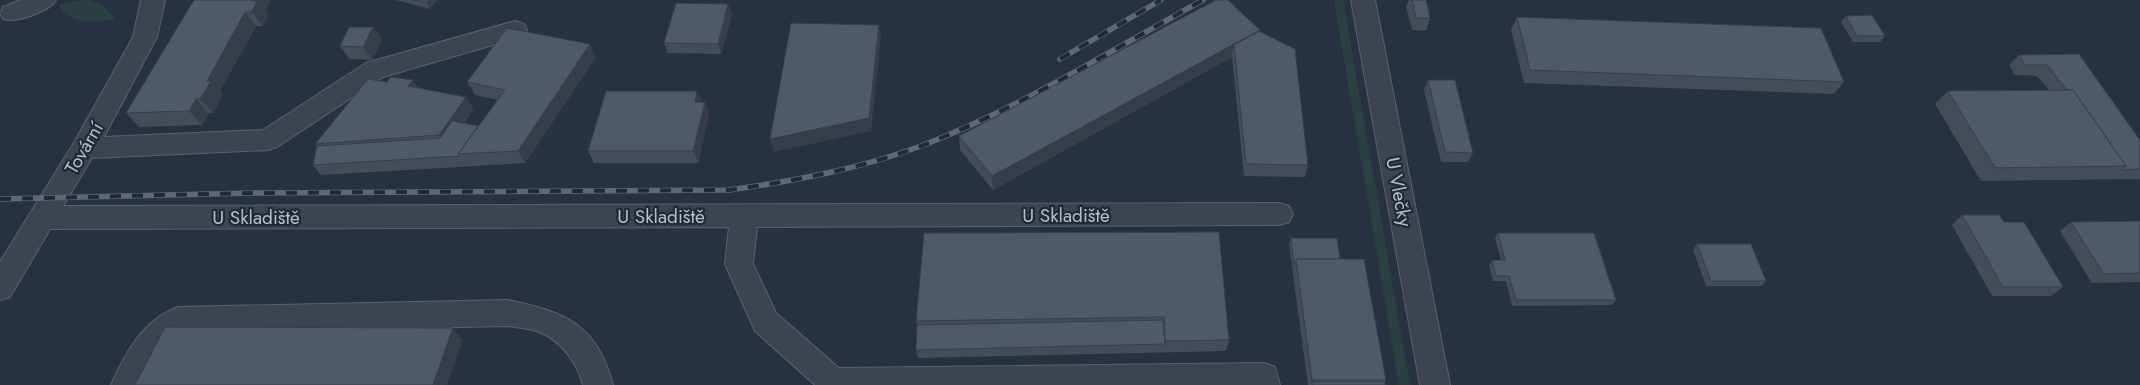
<svg xmlns="http://www.w3.org/2000/svg" width="2140" height="385" font-family="Jost,sans-serif">
	<rect width="100%" height="100%" fill="#273240"/>
	<!-- green -->
	<g fill="#2a4042">
		<path d="M83,0C99,1 106,7 115,19C96,22 70,26 59,5Z"/>
		<path d="M1334,0H1343L1410,385H1399Z"/>
	</g>
	<g fill="none" stroke-linecap="round" stroke-linejoin="round">
		<defs>
			<g id="minor">
				<path d="M20,0H56C49,12 16,23 3,19L0,13L3,7Z"/>
				<path d="M141,0H165L157,37L104,137L263,130L366,63L515,21L524,24L527,30L524,36L383,77L277,147L268,150L92,158L63,206L1279,203L1289,206L1293,214L1289,222L1279,225L757,227L753,264L776,313L839,368L1264,363L1275,367L1280,385H815L755,331L725,264L729,227L50,229L10,297L0,300V262L75,141L133,37Z"/>
				<path d="M1351,0H1375L1450,385H1420Z"/>
				<path d="M508,300C565,312 597,324 613,385H583C577,363 561,340 539,332C529,328 518,328 508,326L182,333L164,349L142,385H111C125,353 143,320 178,307Z"/>
			</g>
		</defs>
		<!-- minor casing -->
		<use href="#minor" stroke="#59626e" stroke-width="2"/>
		<!-- minor -->
		<use href="#minor" fill="#3b4450" fill-rule="evenodd"/>
		<defs>
			<g id="rail">
				<path d="M1060,59L1161,0"/>
				<path d="M0,199L252,193L729,190C794,181 859,169 921,146C1020,108 1110,51 1203,0"/>
			</g>
		</defs>
		<!-- rail casing -->
		<use href="#rail" stroke="#5e6877" stroke-width="5.5"/>
		<!-- rail -->
		<use href="#rail" stroke="#202936" stroke-width="4" stroke-dasharray="11" stroke-linecap="butt"/>
	</g>
	<!-- wall -->
	<g fill="#434d5a">
		<path d="M194,0H271L265,11L268,15L263,26H256L220,91L223,94L213,113H209L202,125L139,127L126,113Z"/>
		<path d="M396,0H437L430,9Z"/>
		<path d="M1409,0H1426L1430,18L1426,31L1412,30L1406,7Z"/>
		<path d="M732,14L721,54L668,53L664,43Z"/>
		<path d="M1846,16L1885,36L1880,42H1853L1841,22Z"/>
		<path d="M1517,17L1844,82L1834,94L1524,83L1511,30Z"/>
		<path d="M373,27L382,40L372,60L349,59L340,46Z"/>
		<path d="M1259,31L1308,165L1305,177L1244,176L1232,57L993,190L960,150L959,136Z"/>
		<path d="M2079,54L2140,140V179L1981,181L1935,104L1948,91L2049,90L2037,76L2015,75L2009,65L2019,55Z"/>
		<path d="M596,57L525,163L321,175L313,165L317,146L315,144L418,87L474,109L464,123L478,126L498,100L475,95L467,82Z"/>
		<path d="M1428,80L1473,153L1468,162H1441L1424,90Z"/>
		<path d="M697,91L702,102L709,114L698,163H594L588,151Z"/>
		<path d="M1962,215L2004,222L2063,287L2051,296H1992L1952,225Z"/>
		<path d="M2140,221V282L2092,283L2060,231L2071,222Z"/>
		<path d="M924,233L1229,340L1226,351L918,358L916,350L917,325L916,321Z"/>
		<path d="M1498,233L1616,300L1612,305L1512,306L1506,281H1493L1489,265L1492,260H1501L1495,238Z"/>
		<path d="M1291,238L1340,259L1386,380L1385,382V385H1308L1289,244Z"/>
		<path d="M1697,244L1766,281L1762,286H1706L1693,250Z"/>
	</g>
	<!-- shaded-wall -->
	<g fill="#373e4a">
		<path d="M252,0H271L265,11L268,15L263,26L252,12L251,1Z"/>
		<path d="M429,0H437L430,9L427,3Z"/>
		<path d="M728,4L732,14L721,54L718,44Z"/>
		<path d="M245,12L256,26L220,91L223,94L213,113L200,99L207,81Z"/>
		<path d="M879,25L881,37L871,131L774,152L770,139Z"/>
		<path d="M373,27L382,40L372,60L363,47Z"/>
		<path d="M1260,30L1257,44L1234,45L1232,57L993,190L992,176Z"/>
		<path d="M590,44L596,57L525,163L518,151Z"/>
		<path d="M413,80L421,93L408,86Z"/>
		<path d="M697,91L702,103L695,102Z"/>
		<path d="M466,97L474,109L447,148L439,135Z"/>
		<path d="M196,99L209,113L202,125L189,111Z"/>
		<path d="M705,102L709,114L698,163L693,151Z"/>
		<path d="M453,328L463,340L447,385H433Z"/>
	</g>
	<!-- building -->
	<g fill="#4e5969" stroke="#373e4a">
		<path d="M194,0H252L251,1H257L252,12H245L207,81H211L200,99H196L189,111L126,113Z"/>
		<path d="M413,0H429L427,3Z"/>
		<path d="M1216,0H1228L1260,30L992,176L959,136Z"/>
		<path d="M1412,0H1426L1430,18H1416Z"/>
		<path d="M676,3L728,4L718,44L664,43Z"/>
		<path d="M1872,15L1885,36H1857L1846,16Z"/>
		<path d="M1517,17L1821,28L1844,82L1530,70Z"/>
		<path d="M791,23L879,25L869,118L770,139Z"/>
		<path d="M349,27H373L363,47L340,46Z"/>
		<path d="M507,28L590,44L518,151L458,154L505,90L467,82Z"/>
		<path d="M1259,31L1295,49L1308,165L1246,164L1234,45Z"/>
		<path d="M2079,54L2140,140V169L2122,170L2126,166L2073,90H2067L2047,65H2025L2019,55Z"/>
		<path d="M391,77L413,80L408,86L466,97L439,135L315,144L368,79L387,82Z"/>
		<path d="M1428,80H1455L1473,153L1445,152Z"/>
		<path d="M2073,90L2126,166L1995,168L1948,91Z"/>
		<path d="M606,91H697L695,102H705L693,151H588Z"/>
		<path d="M452,121L478,126L458,154L460,156L313,165L317,146L440,138Z"/>
		<path d="M1962,215H1999L2004,222H2024L2063,287H2003Z"/>
		<path d="M2140,221V273L2104,274L2071,222Z"/>
		<path d="M1219,232L1229,340L1165,341L1164,317L916,321L924,233Z"/>
		<path d="M1498,233H1594L1616,300H1516L1509,276H1496L1492,260H1505Z"/>
		<path d="M1291,238H1337L1340,259H1296L1294,265Z"/>
		<path d="M1697,244H1751L1766,281H1711Z"/>
		<path d="M1296,259H1364L1386,380H1312Z"/>
		<path d="M1163,320L1165,344L916,350L917,325Z"/>
		<path d="M165,327L453,328L433,385H135Z"/>
		<rect x="1312" y="382" width="73" height="3"/>
	</g>
	<g text-anchor="middle" dominant-baseline="central" stroke-width="4.5" stroke-linejoin="round" paint-order="stroke">
		<!-- street labels -->
		<g font-size="19" fill="#b8bfcb" stroke="#202936">
			<text transform="translate(84 148) rotate(-60)">Tovární</text>
			<text transform="translate(1399 192) rotate(79)">U Vlečky</text>
			<text x="1066" y="215">U Skladiště</text>
			<text x="661" y="216">U Skladiště</text>
			<text x="256" y="217">U Skladiště</text>
		</g>
	</g>
</svg>
